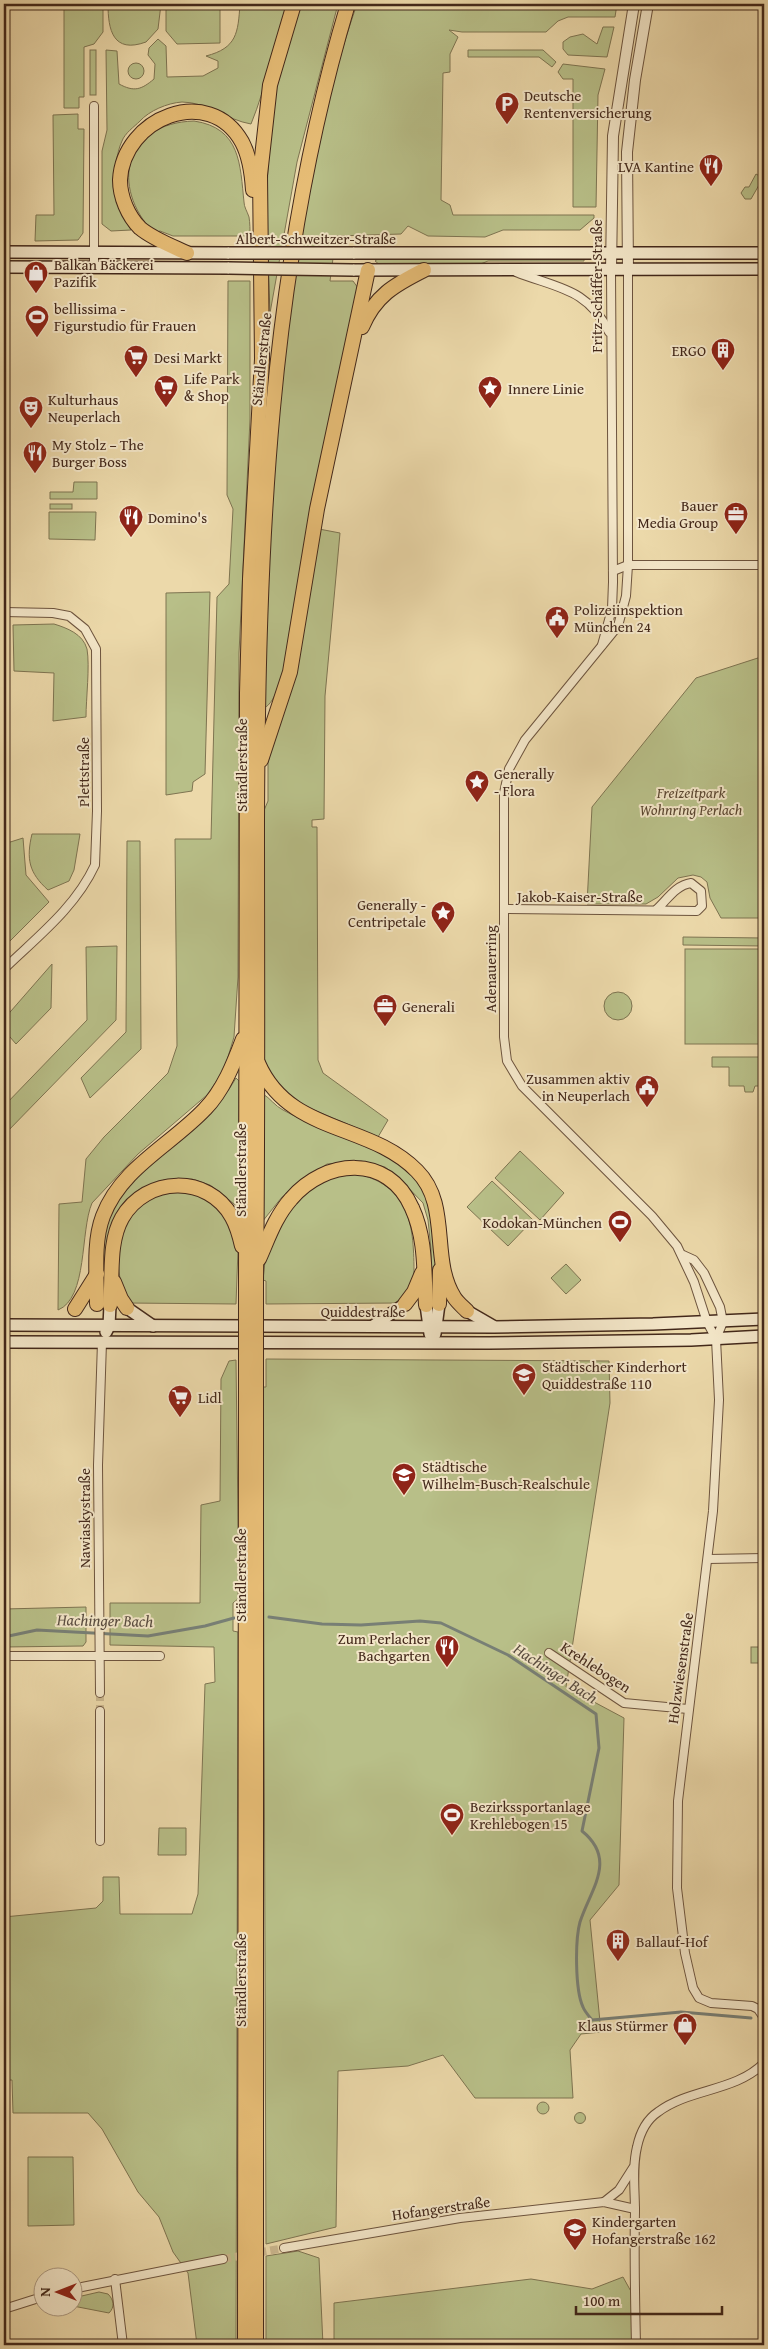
<svg xmlns="http://www.w3.org/2000/svg" width="768" height="2349" font-family="'Gentium Book Plus',serif">
	<rect width="100%" height="100%" fill="#ecd9aa"/>
	<filter id="stains"><feTurbulence type="fractalNoise" baseFrequency=".004" numOctaves="4"/><feColorMatrix values="0 0 0 0 .2 0 0 0 0 .09 0 0 0 0 .02 0 0 0 .5 -.17"/></filter>
	<radialGradient id="worn" r=".72"><stop offset=".6" stop-color="#630" stop-opacity="0"/><stop offset="1" stop-color="#630" stop-opacity=".3"/></radialGradient>
	<!-- green -->
	<g fill="#b8bf88" stroke="#7e7451">
		<path d="M64,4H103V32L94,44L84,47V97H79V108H64Z"/>
		<path d="M108,4H161L158,29L146,42C113,54 108,30 108,4Z"/>
		<path d="M166,4H228V8H220V43L177,44L166,31Z"/>
		<path d="M240,4H289C274,43 267,85 251,124C227,120 207,102 182,102C167,103 149,111 140,121C134,127 125,133 122,141C110,167 118,206 131,230L111,231L102,224V151L107,130L106,50L117,51L119,84C134,92 141,90 154,79L155,64L148,55L149,48L158,39L166,46L167,77L203,76L218,68V61L206,56C237,48 238,33 240,4Z"/>
		<path d="M300,4H338L297,162L270,313L266,206L271,115L282,61Z"/>
		<path d="M357,4H617L615,17H568L558,21L546,32H462L449,30L458,37L450,54V72L443,73L441,200L450,205L453,215H594V218L580,230H503L485,237L428,236L408,226L401,234L336,236L330,281H353L358,288L287,659C284,671 276,703 264,708C267,562 275,417 296,272C309,182 327,90 357,4Z"/>
		<path d="M603,27H614L607,57L568,55L563,49V42L570,37L583,34L597,44Z"/>
		<rect x="90" y="50" width="6" height="45"/>
		<path d="M468,50H543L556,62L552,67L539,57H468Z"/>
		<circle cx="136" cy="71" r="8"/>
		<path d="M563,64L605,69L598,95L596,207H573V79H563L558,72Z"/>
		<path d="M4,89H6L5,204H4Z"/>
		<path d="M78,114V129H84L83,233L78,240L35,241L36,215H54L53,115Z"/>
		<path d="M194,121C241,128 240,165 244,202C244,207 247,211 249,217C250,223 250,230 250,236H173L160,231L154,233C109,186 125,123 194,121Z"/>
		<path d="M756,174L763,178L751,199H745L741,193L745,187H749Z"/>
		<path d="M379,258H584V261H488L478,265H380L375,261Z"/>
		<path d="M228,281H250V419L239,653L238,977L234,1037L224,1070L207,1095L138,1154L92,1203C80,1231 88,1298 58,1310L59,1204L82,1202L86,1159L104,1137L168,1073L177,1046L175,839H211L217,597L229,584L233,509L227,495Z"/>
		<path d="M74,482H97V499H50V492H73Z"/>
		<rect x="50" y="504" width="22" height="5"/>
		<path d="M49,512H96L95,540L49,539Z"/>
		<path d="M319,529L340,533L325,696L324,819L312,820V827H317L318,1060L323,1073L388,1120L378,1137L288,1099L276,1088L263,1058L262,815L268,801V763Z"/>
		<path d="M210,592L205,774L193,782L192,791L166,795V593Z"/>
		<path d="M54,624C67,628 83,634 87,649C90,666 86,699 86,717L53,721L54,673L14,671L13,625Z"/>
		<path d="M764,656V918H721L710,898L707,882L701,877L693,875L678,878L658,897L646,904H587L592,807L696,678Z"/>
		<path d="M32,834H80L74,870L69,881L48,890C29,873 26,859 32,834Z"/>
		<path d="M23,838L26,875L49,902L4,947V844Z"/>
		<path d="M127,841H140L141,1049L90,1098L81,1078L126,1032Z"/>
		<path d="M683,937L764,938V946L683,945Z"/>
		<path d="M117,946L116,1020L4,1135V1106L87,1020L86,947Z"/>
		<rect x="685" y="949" width="79" height="95"/>
		<path d="M52,964L51,1008L16,1044L4,1030V1019Z"/>
		<circle cx="618" cy="1006" r="14"/>
		<path d="M712,1057H764V1086H755L753,1092H745L744,1086H729V1067H712Z"/>
		<path d="M236,1078L239,1081L238,1207L210,1185L192,1179L164,1180L139,1190L130,1198L117,1215L103,1305C104,1281 100,1253 106,1229C122,1161 204,1137 236,1078Z"/>
		<path d="M263,1094C270,1098 275,1106 283,1110C329,1136 409,1146 429,1201C439,1232 436,1273 436,1304L432,1305L431,1249L428,1220L423,1203L397,1176L385,1167L361,1161L327,1164L297,1184L282,1197L262,1222Z"/>
		<path d="M520,1151L564,1193L540,1220L495,1178Z"/>
		<path d="M358,1174C411,1187 414,1227 414,1275L412,1283L398,1303L266,1304V1281L263,1280L266,1252L287,1211L309,1190L333,1176Z"/>
		<path d="M492,1181L533,1220L508,1246L467,1207Z"/>
		<path d="M168,1191L197,1193L226,1215L238,1249L236,1304L127,1303C115,1273 112,1229 140,1205C147,1199 160,1195 168,1191Z"/>
		<path d="M566,1264L581,1280L566,1294L551,1278Z"/>
		<path d="M266,1359L609,1361L610,1403L566,1687L624,1718L619,1885L590,1920L601,2032L581,2034L570,2050L573,2098H475L443,2055L408,2066L338,2071L336,2227L266,2244L263,1387H266Z"/>
		<path d="M236,1360L239,1598L233,1603V1631L238,1632L236,2345H197L188,2273L173,2252L159,2217L138,2192L102,2129L88,2113H13L12,2080H4V1917L96,1908L103,1901V1877H119L120,1914H192L198,1894L205,1684L215,1682L214,1647L110,1645V1603H200L201,1505L220,1501L221,1379L229,1361Z"/>
		<path d="M86,1607V1642L83,1646L4,1647V1609Z"/>
		<rect x="751" y="1647" width="13" height="16"/>
		<path d="M159,1828H186V1855H158Z"/>
		<circle cx="543" cy="2108" r="6"/>
		<circle cx="580" cy="2118" r="5.5"/>
		<path d="M28,2157H73L74,2225L28,2226Z"/>
		<path d="M298,2251L319,2258L323,2345H266V2256Z"/>
		<path d="M623,2277L633,2295L634,2345H334V2303L531,2279L592,2289Z"/>
		<path d="M99,2292L108,2294C114,2300 115,2307 109,2313L73,2306V2298Z"/>
	</g>
	<g fill="none" stroke-linecap="round" stroke-linejoin="round">
		<!-- stream -->
		<g stroke="#787f75" stroke-width="3">
			<path d="M269,1617L322,1624L361,1625L420,1621L441,1623L508,1655L596,1714L599,1748L582,1831C618,1860 590,1890 580,1922C575,1940 575,1990 583,2007C585,2012 589,2016 592,2020L681,2012L751,2018"/>
			<path d="M4,1637L37,1630L148,1636L205,1626L234,1618"/>
		</g>
		<!-- minor-tunnel -->
		<g stroke="#cab68d" stroke-width="8" stroke-dasharray="8 4" stroke-linecap="butt">
			<path d="M100,1693V1711"/>
			<path d="M223,2259L284,2248"/>
		</g>
		<defs>
			<g id="minor">
				<path d="M94,268V106"/>
				<path d="M628,271V565L626,596L618,626L525,740L509,769L504,793V1037L507,1061L522,1086L652,1216L677,1246L694,1282L707,1322L716,1339L719,1400L713,1511L678,1801L677,1888L685,1953L693,1988L699,1998L711,2003L752,2006L758,2009L764,2018"/>
				<path d="M516,272C556,288 588,288 609,332"/>
				<path d="M613,571L628,565H764"/>
				<path d="M4,612L53,613L69,616L85,629L96,649L97,811L95,865C75,908 37,937 4,969"/>
				<path d="M602,645L612,609L613,582L611,271"/>
				<path d="M504,909L697,911L702,906L701,891L691,883C676,885 667,900 656,910"/>
				<path d="M683,1255L694,1260L704,1273L720,1307L723,1322L716,1339"/>
				<path d="M708,1559L764,1558"/>
				<path d="M549,1653L624,1703L688,1709"/>
				<path d="M4,1656H160"/>
				<path d="M100,1693L98,1465L102,1342"/>
				<path d="M100,1841V1711"/>
				<path d="M604,2202L619,2190L633,2168"/>
				<path d="M284,2248L460,2218L604,2202L635,2209"/>
				<path d="M115,2279L123,2345"/>
				<path d="M72,2289L223,2259"/>
				<path d="M4,2309L42,2297"/>
				<path d="M636,2345C635,2301 634,2256 635,2212C635,2190 632,2168 637,2147C640,2133 646,2120 658,2112C690,2088 735,2092 764,2063"/>
			</g>
			<g id="tertiary">
				<path d="M611,271L613,136L634,4"/>
				<path d="M628,271L627,152L635,80L648,4"/>
			</g>
			<g id="secondary">
				<path d="M4,252L229,253"/>
				<path d="M353,253H764"/>
				<path d="M4,267L229,268"/>
				<path d="M353,270L764,269"/>
				<path d="M426,1305L430,1334"/>
				<path d="M127,1308L153,1326"/>
				<path d="M467,1311L493,1326"/>
				<path d="M4,1325L494,1327L653,1324L764,1319"/>
				<path d="M373,1326L405,1304"/>
				<path d="M106,1332L109,1326L110,1305"/>
				<path d="M435,1334L439,1304"/>
				<path d="M4,1342L489,1343L691,1340L764,1336"/>
			</g>
			<g id="trunk">
				<path d="M187,253C172,246 153,239 140,228C128,216 120,197 120,180C123,118 209,83 242,142C250,157 252,174 253,190"/>
				<path d="M362,327C375,296 394,285 424,270"/>
				<path d="M261,760L290,672L317,509L368,270"/>
				<path d="M258,1063C289,1135 369,1122 417,1171C451,1205 430,1259 454,1297C457,1302 462,1306 467,1311"/>
				<path d="M259,1259C268,1239 275,1217 291,1199C325,1159 388,1153 412,1208C426,1238 424,1273 426,1305"/>
				<path d="M246,1280L247,693L250,579L262,359L260,175L270,85L294,4"/>
				<path d="M256,1280C258,1127 257,975 257,822C258,546 268,270 348,4"/>
				<path d="M114,1282L121,1299L127,1308"/>
				<path d="M97,1304C97,1276 93,1242 103,1216C121,1168 171,1145 205,1109C223,1091 234,1063 243,1039"/>
				<path d="M405,1304L414,1292L422,1273"/>
				<path d="M439,1304L440,1270"/>
				<path d="M110,1305C113,1277 108,1243 122,1218C146,1176 208,1174 232,1217C237,1226 240,1237 242,1246"/>
				<path d="M75,1309L97,1274"/>
				<path d="M245,2345L246,1387"/>
				<path d="M256,2345V1387"/>
			</g>
		</defs>
		<!-- minor casing -->
		<use href="#minor" stroke="#6d543e" stroke-width="10"/>
		<!-- tertiary casing -->
		<use href="#tertiary" stroke="#6d543e" stroke-width="12"/>
		<!-- secondary casing -->
		<use href="#secondary" stroke="#43281a" stroke-width="14"/>
		<!-- trunk casing -->
		<use href="#trunk" stroke="#43281a" stroke-width="16"/>
		<!-- minor -->
		<use href="#minor" stroke="#f3e6c8" stroke-width="8"/>
		<!-- tertiary -->
		<use href="#tertiary" stroke="#f3e6c8" stroke-width="10"/>
		<!-- secondary -->
		<use href="#secondary" stroke="#f3e6c8" stroke-width="11"/>
		<!-- trunk -->
		<use href="#trunk" stroke="#e6bc75" stroke-width="14"/>
		<defs>
			<g id="secondary-bridge">
				<path d="M229,253H353"/>
				<path d="M229,268L353,270"/>
			</g>
			<g id="trunk-bridge">
				<path d="M246,1280V1387"/>
				<path d="M256,1280V1387"/>
			</g>
		</defs>
		<!-- secondary-bridge casing -->
		<use href="#secondary-bridge" stroke="#43281a" stroke-width="14" stroke-linecap="butt"/>
		<!-- trunk-bridge casing -->
		<use href="#trunk-bridge" stroke="#43281a" stroke-width="16" stroke-linecap="butt"/>
		<!-- secondary-bridge -->
		<use href="#secondary-bridge" stroke="#f3e6c8" stroke-width="11"/>
		<!-- trunk-bridge -->
		<use href="#trunk-bridge" stroke="#e6bc75" stroke-width="14"/>
	</g>
	<!-- icons -->
	<defs>
		<symbol id="parking-pin" viewBox="-11 -11 22 30"><path d="M0 17L-7.5 6A9.5 9.5 0 1 1 7.5 6Z" fill="#8f2418" stroke="#f3e6c8"/><path d="M-3.5-5.5H1a3.5 3.5 0 0 1 0 7H-1V5.5H-3.5ZM-1-3.4V-.6H.8a1.4 1.4 0 0 0 0-2.8Z" fill="#fff"/></symbol>
		<symbol id="restaurant-pin" viewBox="-11 -11 22 30"><path d="M0 17L-7.5 6A9.5 9.5 0 1 1 7.5 6Z" fill="#8f2418" stroke="#f3e6c8"/><path d="M-5-6h1v4h1v-4h1v4h1v-4h1v5L-1.5 .5V6h-2V.5L-5-1ZM5-6V6H3V1.5H1.5Q1.5-4 5-6Z" fill="#fff"/></symbol>
		<symbol id="shop-pin" viewBox="-11 -11 22 30"><path d="M0 17L-7.5 6A9.5 9.5 0 1 1 7.5 6Z" fill="#8f2418" stroke="#f3e6c8"/><path d="M-5-2.5h2.3a2.7 3.5 0 0 1 5.4 0H5L5.5 6h-11ZM-1.5-2.5h3a1.5 2.3 0 0 0-3 0Z" fill="#fff"/></symbol>
		<symbol id="stadium-pin" viewBox="-11 -11 22 30"><path d="M0 17L-7.5 6A9.5 9.5 0 1 1 7.5 6Z" fill="#8f2418" stroke="#f3e6c8"/><path d="M0-5a6.5 5 0 1 0 0 10a6.5 5 0 1 0 0-10ZM-3.5-1.8h7v3.6h-7Z" fill="#fff"/></symbol>
		<symbol id="building-pin" viewBox="-11 -11 22 30"><path d="M0 17L-7.5 6A9.5 9.5 0 1 1 7.5 6Z" fill="#8f2418" stroke="#f3e6c8"/><path d="M-4-6H4V6H1V3H-1V6H-4ZM-2.5-4.3h1.7v1.8h-1.7ZM.8-4.3h1.7v1.8H.8ZM-2.5-1h1.7V.8h-1.7ZM.8-1h1.7V.8H.8Z" fill="#fff"/></symbol>
		<symbol id="supermarket-pin" viewBox="-11 -11 22 30"><path d="M0 17L-7.5 6A9.5 9.5 0 1 1 7.5 6Z" fill="#8f2418" stroke="#f3e6c8"/><path d="M-6-5.5h2.5l.6 2H6L4.5 2H-2.5L-4.4-4H-6ZM-1.5 3.2a1.3 1.3 0 1 0 .1 0ZM3 3.2a1.3 1.3 0 1 0 .1 0Z" fill="#fff"/></symbol>
		<symbol id="sight-pin" viewBox="-11 -11 22 30"><path d="M0 17L-7.5 6A9.5 9.5 0 1 1 7.5 6Z" fill="#8f2418" stroke="#f3e6c8"/><path d="M0-6L1.8-2.2L6-1.7L2.9 1.2L3.7 5.4L0 3.3L-3.7 5.4L-2.9 1.2L-6-1.7L-1.8-2.2Z" fill="#fff"/></symbol>
		<symbol id="theatre-pin" viewBox="-11 -11 22 30"><path d="M0 17L-7.5 6A9.5 9.5 0 1 1 7.5 6Z" fill="#8f2418" stroke="#f3e6c8"/><path d="M-5-5.5Q0-4 5-5.5V0Q5 5 0 6Q-5 5-5 0ZM-3.3-2.5H-1v1.5H-3.3ZM1-2.5H3.3v1.5H1ZM-2.8 1Q0 5.5 2.8 1Z" fill="#fff"/></symbol>
		<symbol id="office-pin" viewBox="-11 -11 22 30"><path d="M0 17L-7.5 6A9.5 9.5 0 1 1 7.5 6Z" fill="#8f2418" stroke="#f3e6c8"/><path d="M-6-3h4V-5.5h4V-3h4V5H-6ZM-1-4.5V-3h2v-1.5ZM-6 0V1H6V0Z" fill="#fff"/></symbol>
		<symbol id="civic-pin" viewBox="-11 -11 22 30"><path d="M0 17L-7.5 6A9.5 9.5 0 1 1 7.5 6Z" fill="#8f2418" stroke="#f3e6c8"/><path d="M-.6-6.5H3V-4.5H.6V-3L4-1V1h2V6H-6V1h2V-1L-.6-3ZM-1.2 2.5V6h2.4V2.5Z" fill="#fff"/></symbol>
		<symbol id="school-pin" viewBox="-11 -11 22 30"><path d="M0 17L-7.5 6A9.5 9.5 0 1 1 7.5 6Z" fill="#8f2418" stroke="#f3e6c8"/><path d="M0-5L7-2L0 1L-7-2ZM-4 1L0 2.5L4 1V4Q0 6-4 4Z" fill="#fff"/></symbol>
	</defs>
	<g fill-rule="evenodd">
		<use href="#parking-pin" x="493" y="90" width="28" height="38"/>
		<use href="#restaurant-pin" x="697" y="152" width="28" height="38"/>
		<use href="#shop-pin" x="22" y="259" width="28" height="38"/>
		<use href="#stadium-pin" x="23" y="303" width="28" height="38"/>
		<use href="#building-pin" x="709" y="336" width="28" height="38"/>
		<use href="#supermarket-pin" x="122" y="343" width="28" height="38"/>
		<use href="#supermarket-pin" x="152" y="373" width="28" height="38"/>
		<use href="#sight-pin" x="476" y="374" width="28" height="38"/>
		<use href="#theatre-pin" x="17" y="394" width="28" height="38"/>
		<use href="#restaurant-pin" x="21" y="439" width="28" height="38"/>
		<use href="#office-pin" x="722" y="500" width="28" height="38"/>
		<use href="#restaurant-pin" x="117" y="503" width="28" height="38"/>
		<use href="#civic-pin" x="543" y="604" width="28" height="38"/>
		<use href="#sight-pin" x="463" y="768" width="28" height="38"/>
		<use href="#sight-pin" x="429" y="899" width="28" height="38"/>
		<use href="#office-pin" x="371" y="992" width="28" height="38"/>
		<use href="#civic-pin" x="633" y="1073" width="28" height="38"/>
		<use href="#stadium-pin" x="606" y="1208" width="28" height="38"/>
		<use href="#school-pin" x="510" y="1361" width="28" height="38"/>
		<use href="#supermarket-pin" x="166" y="1383" width="28" height="38"/>
		<use href="#school-pin" x="390" y="1461" width="28" height="38"/>
		<use href="#restaurant-pin" x="433" y="1633" width="28" height="38"/>
		<use href="#stadium-pin" x="438" y="1801" width="28" height="38"/>
		<use href="#building-pin" x="604" y="1927" width="28" height="38"/>
		<use href="#shop-pin" x="671" y="2011" width="28" height="38"/>
		<use href="#school-pin" x="561" y="2216" width="28" height="38"/>
	</g>
	<g text-anchor="middle" dominant-baseline="central" stroke-width="4" stroke-linejoin="round" paint-order="stroke">
		<!-- poi labels -->
		<g font-size="15" fill="#43281a" stroke="#f3e6c8" text-anchor="start">
			<text x="524" y="95">Deutsche<tspan x="524" dy="17">Rentenversicherung</tspan></text>
			<text x="694" y="166" text-anchor="end">LVA Kantine</text>
			<text x="54" y="264">Balkan Bäckerei<tspan x="54" dy="17">Pazifik</tspan></text>
			<text x="54" y="308">bellissima -<tspan x="54" dy="17">Figurstudio für Frauen</tspan></text>
			<text x="706" y="350" text-anchor="end">ERGO</text>
			<text x="154" y="357">Desi Markt</text>
			<text x="184" y="378">Life Park<tspan x="184" dy="17">&amp; Shop</tspan></text>
			<text x="508" y="388">Innere Linie</text>
			<text x="48" y="399">Kulturhaus<tspan x="48" dy="17">Neuperlach</tspan></text>
			<text x="52" y="444">My Stolz – The<tspan x="52" dy="17">Burger Boss</tspan></text>
			<text x="718" y="505" text-anchor="end">Bauer<tspan x="718" dy="17">Media Group</tspan></text>
			<text x="148" y="517">Domino's</text>
			<text x="574" y="609">Polizeiinspektion<tspan x="574" dy="17">München 24</tspan></text>
			<text x="494" y="773">Generally<tspan x="494" dy="17">- Flora</tspan></text>
			<text x="426" y="904" text-anchor="end">Generally -<tspan x="426" dy="17">Centripetale</tspan></text>
			<text x="402" y="1006">Generali</text>
			<text x="630" y="1078" text-anchor="end">Zusammen aktiv<tspan x="630" dy="17">in Neuperlach</tspan></text>
			<text x="602" y="1222" text-anchor="end">Kodokan-München</text>
			<text x="542" y="1366">Städtischer Kinderhort<tspan x="542" dy="17">Quiddestraße 110</tspan></text>
			<text x="198" y="1397">Lidl</text>
			<text x="422" y="1466">Städtische<tspan x="422" dy="17">Wilhelm-Busch-Realschule</tspan></text>
			<text x="430" y="1638" text-anchor="end">Zum Perlacher<tspan x="430" dy="17">Bachgarten</tspan></text>
			<text x="470" y="1806">Bezirkssportanlage<tspan x="470" dy="17">Krehlebogen 15</tspan></text>
			<text x="636" y="1941">Ballauf-Hof</text>
			<text x="668" y="2025" text-anchor="end">Klaus Stürmer</text>
			<text x="592" y="2221">Kindergarten<tspan x="592" dy="17">Hofangerstraße 162</tspan></text>
		</g>
		<!-- street labels -->
		<g font-size="15" fill="#43281a" stroke="#f3e6c8">
			<text x="316" y="238">Albert-Schweitzer-Straße</text>
			<text transform="translate(596 286) rotate(-90)">Fritz-Schäffer-Straße</text>
			<text transform="translate(261 359) rotate(-84)">Ständlerstraße</text>
			<text transform="translate(241 765) rotate(-90)">Ständlerstraße</text>
			<text transform="translate(83 772) rotate(-90)">Plettstraße</text>
			<text x="580" y="896">Jakob-Kaiser-Straße</text>
			<text transform="translate(490 969) rotate(-90)">Adenauerring</text>
			<text transform="translate(240 1170) rotate(-90)">Ständlerstraße</text>
			<text x="363" y="1311">Quiddestraße</text>
			<text transform="translate(84 1518) rotate(-90)">Nawiaskystraße</text>
			<text transform="translate(240 1575) rotate(-90)">Ständlerstraße</text>
			<text transform="translate(596 1667) rotate(33)">Krehlebogen</text>
			<text transform="translate(680 1668) rotate(-82)">Holzwiesenstraße</text>
			<text transform="translate(240 1980) rotate(-90)">Ständlerstraße</text>
			<text transform="translate(441 2208) rotate(-8)">Hofangerstraße</text>
		</g>
		<!-- park labels -->
		<g font-size="15" font-style="italic" fill="#5a4630" stroke="#f3e6c8">
			<text x="691" y="792">Freizeitpark<tspan x="691" dy="17">Wohnring Perlach</tspan></text>
		</g>
		<!-- water labels -->
		<g font-size="16" font-style="italic" fill="#594c40" stroke="#f3e6c8">
			<text transform="translate(105 1620) rotate(1)">Hachinger Bach</text>
			<text transform="translate(556 1673) rotate(33)">Hachinger Bach</text>
		</g>
	</g>
	<!-- margin -->
	<rect width="768" height="2349" fill="none" stroke="#ecd9aa" stroke-width="20"/>
	<rect x="5" y="5" width="758" height="2339" fill="none" stroke="#43281a" stroke-width="2.5"/>
	<rect x="10" y="10" width="748" height="2329" fill="none" stroke="#43281a"/>
	<!-- north arrow -->
	<g transform="translate(58 2292) rotate(270)"><circle r="24" fill="#f3e6c8" stroke="#ad9a82"/>
	<path d="M0-4L9 19L0 12L-9 19Z" fill="#8f2418"/>
	<text y="-8" font-size="14" font-weight="bold" text-anchor="middle" fill="#43281a">N</text>
	</g>
	<!-- scale -->
	<path d="M576 2306v8h146v-8" fill="none" stroke="#43281a" stroke-width="2.5"/>
	<text x="583" y="2306" font-size="15" fill="#43281a" stroke="#f3e6c8" stroke-width="4" paint-order="stroke">100 m</text>
	<rect width="100%" height="100%" filter="url(#stains)"/>
	<rect width="100%" height="100%" fill="url(#worn)"/>
</svg>
